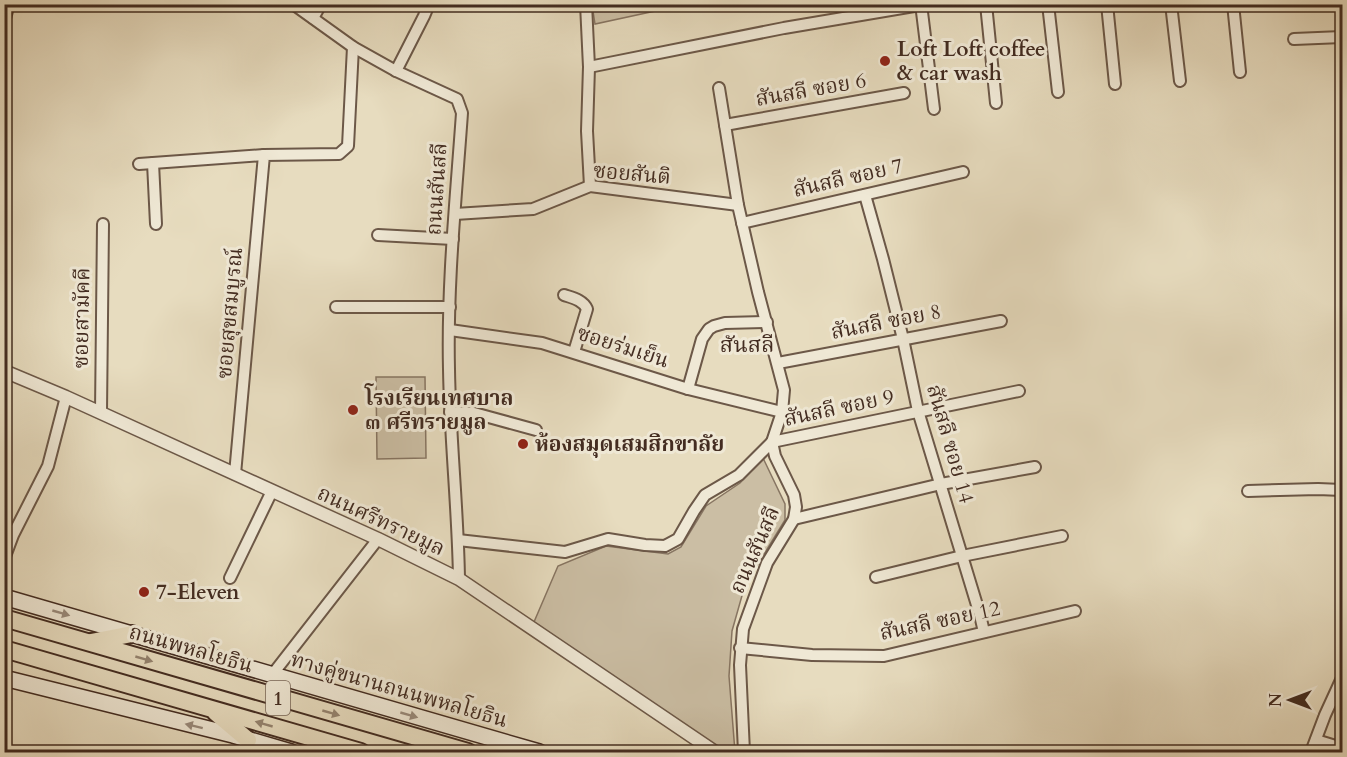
<svg xmlns="http://www.w3.org/2000/svg" width="1347" height="757" font-family="Cardo,'Noto Serif Thai',serif">
	<rect width="100%" height="100%" fill="#e7dcbf"/>
	<filter id="stains"><feTurbulence type="fractalNoise" baseFrequency=".00333" numOctaves="4"/><feColorMatrix values="0 0 0 0 .2 0 0 0 0 .09 0 0 0 0 .02 0 0 0 .5 -.17"/></filter>
	<radialGradient id="worn" r=".72"><stop offset=".6" stop-color="#630" stop-opacity="0"/><stop offset="1" stop-color="#630" stop-opacity=".3"/></radialGradient>
	<!-- green -->
	<g fill="#cbbea4" stroke="#877562" stroke-width="1.5">
		<path d="M592,5V4L683,5L595,24Z"/>
		<path d="M376,377H425L426,458L377,459Z"/>
		<path d="M763,458L785,504V520L745,585L732,631L729,676L735,752H724L534,622L558,566L606,546L668,554L681,547L706,506L740,483Z"/>
	</g>
	<g fill="none" stroke-linecap="round" stroke-linejoin="round">
		<defs>
			<g id="minor">
				<path d="M293,4L353,47L396,71L457,99L462,113C456,198 447,284 449,369C450,439 458,509 459,579"/>
				<path d="M586,4L589,67L587,131L590,186"/>
				<path d="M921,4L934,109"/>
				<path d="M986,4L996,103"/>
				<path d="M1048,4L1058,92"/>
				<path d="M1107,4L1115,84"/>
				<path d="M1171,4L1180,81"/>
				<path d="M1233,4L1240,72"/>
				<path d="M313,18L321,4"/>
				<path d="M4,22L9,4"/>
				<path d="M1294,39L1342,37"/>
				<path d="M589,67L784,28L926,4"/>
				<path d="M396,71L424,16L429,4"/>
				<path d="M719,88L738,205L758,292L784,390L782,412L772,442L775,456L794,495L796,507L794,519L767,563L743,629L740,665L744,752"/>
				<path d="M725,125L904,93"/>
				<path d="M153,163L156,224"/>
				<path d="M139,164L264,155"/>
				<path d="M865,195L883,259L903,339L918,411L980,615L984,632"/>
				<path d="M455,214L533,209L590,186L738,205"/>
				<path d="M742,223L963,172"/>
				<path d="M378,235L453,239"/>
				<path d="M564,295C573,298 583,300 587,309L574,352"/>
				<path d="M336,307H450"/>
				<path d="M450,330L542,343L688,389L782,412"/>
				<path d="M778,363L1001,321"/>
				<path d="M688,389L702,339L709,329L714,326L725,323L767,322"/>
				<path d="M101,412L103,224"/>
				<path d="M450,412L474,413L536,430"/>
				<path d="M235,474L264,155L339,154L348,146L353,47"/>
				<path d="M1248,491L1318,489L1342,490"/>
				<path d="M794,519L941,484L1035,467"/>
				<path d="M458,540L565,552L608,539L645,545L665,546L678,539L694,511L705,495L739,475L772,442L1019,391"/>
				<path d="M4,559L13,535L48,466L66,397"/>
				<path d="M876,577L962,556L1062,536"/>
				<path d="M230,578L272,491"/>
				<path d="M740,648L812,655L884,656L1075,611"/>
				<path d="M272,675L378,539"/>
				<path d="M1316,740L1342,748"/>
				<path d="M1311,752L1325,715L1342,678"/>
			</g>
			<path id="tertiary" d="M4,371L66,397L378,539L459,579L715,752"/>
			<g id="secondary">
				<path d="M4,597L539,752"/>
				<path d="M4,678L233,735L291,752"/>
			</g>
			<g id="primary">
				<path d="M4,618L468,752"/>
				<path d="M91,642L132,634"/>
				<path d="M4,649L361,752"/>
				<path d="M216,713L248,740"/>
			</g>
		</defs>
		<!-- minor casing -->
		<use href="#minor" stroke="#6c5848" stroke-width="14"/>
		<!-- tertiary casing -->
		<use href="#tertiary" stroke="#6c5848" stroke-width="15"/>
		<!-- secondary casing -->
		<use href="#secondary" stroke="#432c21" stroke-width="18"/>
		<!-- primary casing -->
		<use href="#primary" stroke="#432c21" stroke-width="20"/>
		<!-- minor -->
		<use href="#minor" stroke="#efe8d5" stroke-width="10"/>
		<!-- tertiary -->
		<use href="#tertiary" stroke="#efe8d5" stroke-width="12"/>
		<!-- secondary -->
		<use href="#secondary" stroke="#efe8d5" stroke-width="15"/>
		<!-- primary -->
		<use href="#primary" stroke="#e7dcbf" stroke-width="16"/>
	</g>
	<!-- one-way arrows -->
	<defs><path id="oneway-solid" d="M-6-.8H1V-3.2L6.5 0L1 3.2V.8H-6Z" transform="scale(1.5)"/></defs>
	<g fill="#998a7b">
		<use href="#oneway-solid" transform="translate(61 613) rotate(16)"/>
		<use href="#oneway-solid" transform="translate(409 715) rotate(16)"/>
		<use href="#oneway-solid" transform="translate(194 726) rotate(-166)"/>
	</g>
	<g fill="#958470">
		<use href="#oneway-solid" transform="translate(144 659) rotate(16)"/>
		<use href="#oneway-solid" transform="translate(331 713) rotate(16)"/>
		<use href="#oneway-solid" transform="translate(264 724) rotate(-164)"/>
	</g>
	<!-- markers -->
	<g fill="#8f2418" stroke="#efe8d5" stroke-width="2">
		<circle cx="885" cy="61" r="6"/>
		<circle cx="353" cy="410" r="6"/>
		<circle cx="523" cy="444" r="6"/>
		<circle cx="144" cy="592" r="6"/>
	</g>
	<g text-anchor="middle" dominant-baseline="central" stroke-width="6" stroke-linejoin="round" paint-order="stroke">
		<!-- shield labels -->
		<rect fill="#efe8d5" stroke="#776457" stroke-width="1.5" x="266" y="681" width="24" height="34" rx="4.5"/>
		<g font-size="20" font-weight="bold" fill="#432c21">
			<text x="278" y="698">1</text>
		</g>
		<!-- poi labels -->
		<g font-size="21" font-weight="bold" fill="#432c21" stroke="#efe8d5" text-anchor="start">
			<text x="897" y="49">Loft Loft coffee<tspan x="897" dy="24">&amp; car wash</tspan></text>
			<text x="365" y="398">โรงเรียนเทศบาล<tspan x="365" dy="24">๓ ศรีทรายมูล</tspan></text>
			<text x="535" y="444">ห้องสมุดเสมสิกขาลัย</text>
			<text x="156" y="592">7-Eleven</text>
		</g>
		<!-- street labels -->
		<g font-size="21" fill="#432c21" stroke="#efe8d5">
			<text transform="translate(811 90) rotate(-10)">สันสลี ซอย 6</text>
			<text transform="translate(632 174) rotate(5)">ซอยสันติ</text>
			<text transform="translate(848 178) rotate(-13)">สันสลี ซอย 7</text>
			<text transform="translate(437 189) rotate(-86)">ถนนสันสลี</text>
			<text transform="translate(230 313) rotate(-85)">ซอยสุขสมบูรณ์</text>
			<text transform="translate(82 318) rotate(-89)">ซอยสามัคคี</text>
			<text transform="translate(886 322) rotate(-11)">สันสลี ซอย 8</text>
			<text transform="translate(623 347) rotate(18)">ซอยร่มเย็น</text>
			<text transform="translate(839 408) rotate(-12)">สันสลี ซอย 9</text>
			<text transform="translate(950 444) rotate(74)">สันสลี ซอย 14</text>
			<text transform="translate(381 521) rotate(25)">ถนนศรีทรายมูล</text>
			<text transform="translate(755 550) rotate(-66)">ถนนสันสลี</text>
			<text transform="translate(940 621) rotate(-12)">สันสลี ซอย 12</text>
			<text transform="translate(191 649) rotate(16)">ถนนพหลโยธิน</text>
			<text transform="translate(399 690) rotate(16)">ทางคู่ขนานถนนพหลโยธิน</text>
		</g>
		<!-- neighbourhood labels -->
		<g font-size="22" fill="#432c21" stroke="#efe8d5">
			<text x="747" y="345">สันสลี</text>
		</g>
	</g>
	<!-- margin -->
	<rect width="1347" height="757" fill="none" stroke="#e7dcbf" stroke-width="24"/>
	<rect x="6" y="6" width="1335" height="745" fill="none" stroke="#432c21" stroke-width="3"/>
	<rect x="12" y="12" width="1323" height="733" fill="none" stroke="#432c21" stroke-width="1.5"/>
	<!-- north arrow -->
	<g transform="translate(1290 700) rotate(270)" stroke="#efe8d5" stroke-width="4.5" paint-order="stroke">
	<path d="M0-4.5L10 22L0 15L-10 22Z" fill="#432c21"/>
	<text y="-9" font-size="16" font-weight="bold" text-anchor="middle" fill="#432c21">N</text>
	</g>
	<rect width="100%" height="100%" filter="url(#stains)"/>
	<rect width="100%" height="100%" fill="url(#worn)"/>
</svg>
